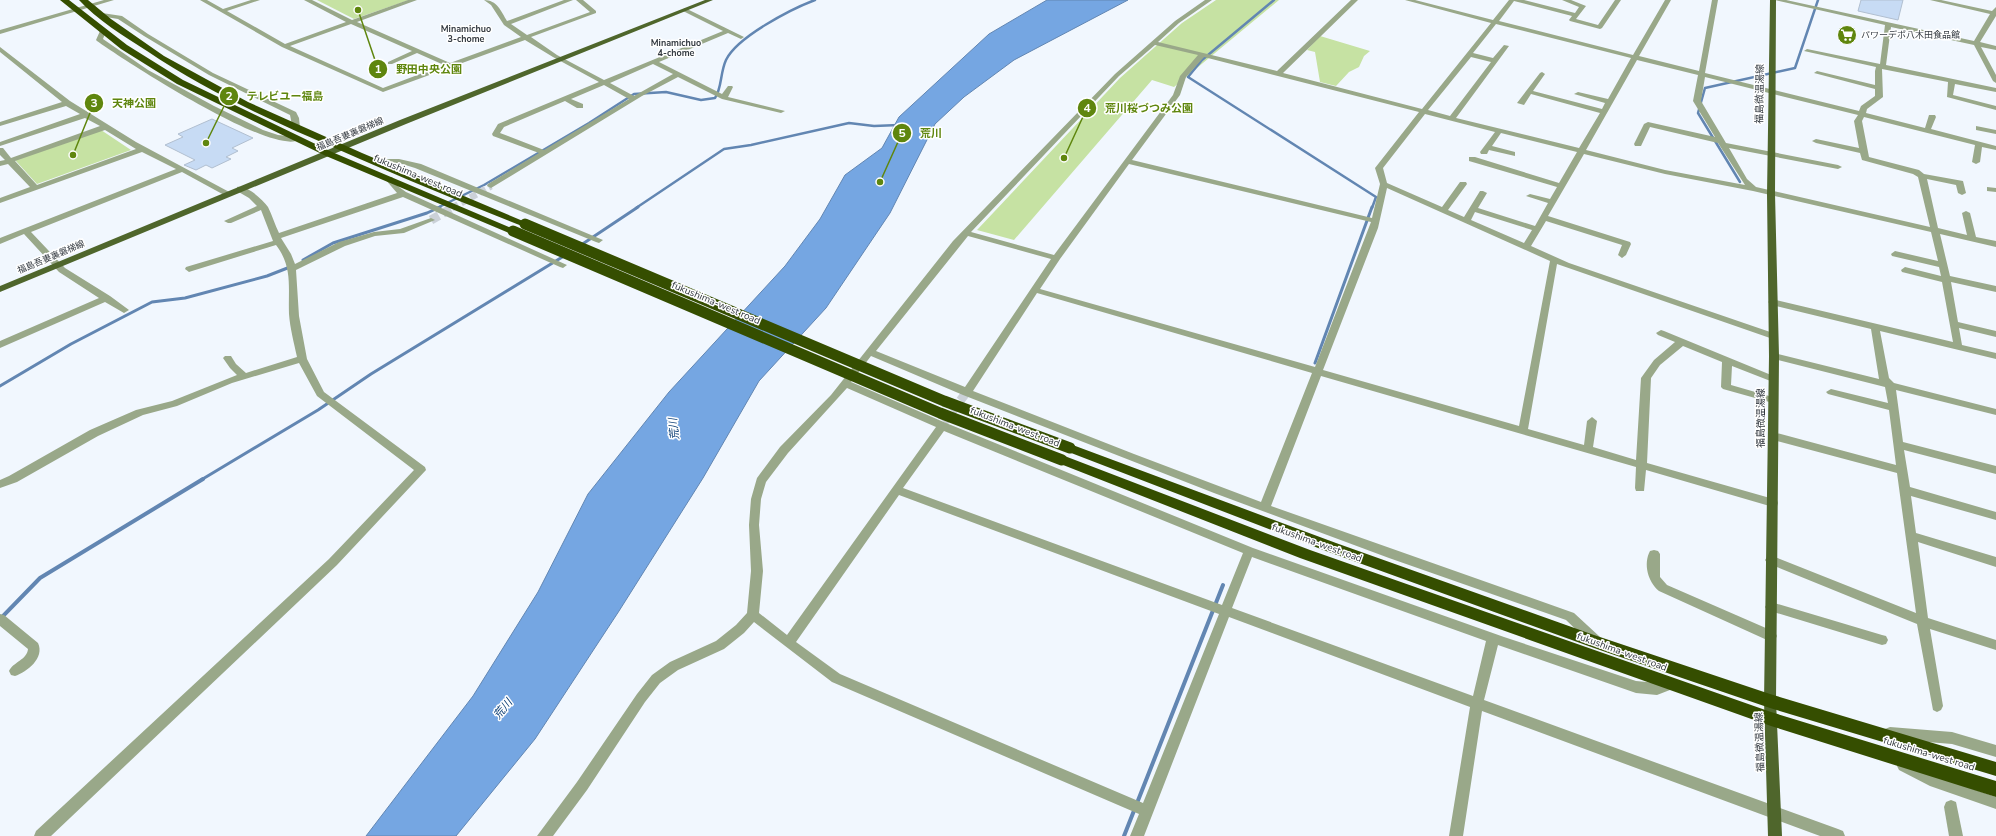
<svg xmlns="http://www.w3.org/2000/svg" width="1996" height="836" font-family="'Nunito Sans','Noto Sans JP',sans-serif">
	<rect width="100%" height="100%" fill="#f1f7fe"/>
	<!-- green -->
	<g fill="#c6e2a3">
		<path d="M317,0H409L354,19Z"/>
		<path d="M1216,0H1279L1174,87L1152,80L1014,240L977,230L1120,78L1182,23Z"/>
		<path d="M1320,36L1370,51L1364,56L1359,67L1349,72L1336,86L1320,82L1315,52L1307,50Z"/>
		<path d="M101,130L131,150L37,184L15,160Z"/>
	</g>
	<!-- water -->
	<path fill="#75a6e2" stroke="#6286b2" d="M1047,0H1128L1014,60L964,97L935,124L890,213L826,308L759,381L703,478L619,611L535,739L456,836H366L473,696L538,592L588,494L669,392L785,266L820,219L845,175L882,148L899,117L989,34Z"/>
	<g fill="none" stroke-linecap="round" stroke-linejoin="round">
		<!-- stream-far2 -->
		<g stroke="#6286b2" stroke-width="2.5">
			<path d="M1274,0L1202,60L1188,77L1376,197L1372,208"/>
			<path d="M1740,182L1698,113L1705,88L1795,68L1818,0"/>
			<path d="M437,208L484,185L589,123L634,94L666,92L701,100L715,98C722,88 720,73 726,60C737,37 791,9 815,0"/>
			<path d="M636,208L724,149L751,145L849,123L874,126L899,125"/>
		</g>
		<!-- stream-far1 -->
		<g stroke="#6286b2" stroke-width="3">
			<path d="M581,245L638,207"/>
			<path d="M303,260L333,243L427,213L440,207"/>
			<path d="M1315,363L1372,207"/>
			<path d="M0,386L71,344L152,302L185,298L267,276L290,267"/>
			<path d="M201,480L318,410L371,374L564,256"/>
		</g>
		<!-- stream -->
		<g stroke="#6286b2" stroke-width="4">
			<path d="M0,619L40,578L203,479"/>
			<path d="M1124,836L1223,585"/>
		</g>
	</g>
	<!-- building -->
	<g fill="#c7dbf4" stroke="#b1bfd0">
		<path d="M1861,0H1903L1898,20L1858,11Z"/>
		<path d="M212,119L253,138L232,148L238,151L226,157L231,159L212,168L206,165L196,170L184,165L195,160L165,145L183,137L178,134Z"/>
	</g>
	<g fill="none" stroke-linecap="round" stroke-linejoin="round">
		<!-- minor-tunnel-far1 -->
		<path stroke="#cbd1d8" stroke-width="7" stroke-dasharray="7 3.5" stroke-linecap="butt" d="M452,208L491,186"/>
		<!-- minor-tunnel -->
		<g stroke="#cbd1d8" stroke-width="9" stroke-dasharray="9 4.5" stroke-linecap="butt">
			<path d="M431,220L454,207"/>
			<path d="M944,422L966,393"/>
		</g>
		<!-- minor -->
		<g fill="#99a889" fill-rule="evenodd">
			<path d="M104,0H114L0,34V30Z"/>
			<path d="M200,0H207L223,9L251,0H260L227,11L285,44L346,22L304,0H312L352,20L408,0H417L357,22L450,63L521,37L504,25L491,5L484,0C497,0 501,11 507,21L564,0H573L511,24L527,35L590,12L576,0H583L596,11V13L531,37L557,55L604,80L723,31L683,11L682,10L685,8L744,37L741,39L728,33L659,62L722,94L728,86H732L733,87L728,97L785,111L781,113L722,99L678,77L642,96L491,188L487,186L488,184L539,153L493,136L492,134L498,124L599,82L553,57L525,40L383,92L282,47ZM351,24L412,51L388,62V64H392L417,53L444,65L383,88L290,46ZM653,64L673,74L634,96L610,83ZM604,85L629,99L544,150L500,133L504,127L565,101L577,108H583V104L571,99Z"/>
			<path d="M1205,0H1212L1179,23L1158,42L1277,71L1351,0H1358L1283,73L1422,109L1491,23L1405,0H1415L1493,20L1509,0H1524L1575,13L1579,7L1562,0H1571L1586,6L1576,19L1598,25L1615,0H1621L1602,28L1600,29L1570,21L1569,20L1572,16L1514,1L1499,21L1633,55L1665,0H1671L1639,56L1699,71L1712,0H1718L1705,73L1859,111L1861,106L1875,96V89L1814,73L1817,71L1875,85V71L1876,67L1804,51L1807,49L1880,64L1885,25L1775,0H1786L1974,41L1990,14L1930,0H1941L1992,11L1996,7V16L1980,42L1996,46V50L1981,47L1996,75V83L1993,81L1974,45L1891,27L1886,65L1996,88V92L1955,84L1953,95L1996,106V110L1947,97L1948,82L1882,69L1883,97L1867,109L1866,113L1925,128L1929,115H1935L1936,117L1931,129L1996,146V150L1982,147L1980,162L1976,164L1972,162L1975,145L1864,117L1862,121L1869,157L1919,170L1924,174L1963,181L1966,193L1962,195L1958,193L1956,185L1927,179L1938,228L1967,235L1962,213L1966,211L1970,213L1976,237L1996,241V247L1940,234L1950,276L1996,286V292L1951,282L1958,322L1996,331V337L1959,328L1962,345L1996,353V359L1880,331L1889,378L1894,383L1996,409V415L1896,390L1903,442L1996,466V474L1904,450L1910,487L1996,512V520L1911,496L1916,533L1996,557V567L1918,542L1928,618L1996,640V650L1930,629L1943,706L1941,710L1937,712L1933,710L1917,624L1767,563L1765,560L1767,557L1771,555L1775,557L1916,613L1897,473L1773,440L1768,436L1773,432L1896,465L1889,410L1828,394L1826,392L1831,389L1888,403L1885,387L1774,359L1769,356L1774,353L1879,379L1871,329L1772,305L1768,302L1772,299L1953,342L1942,282L1902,272L1901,270L1905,267L1941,276L1939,267L1892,256L1891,254L1895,251L1938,261L1931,232L1753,191L1665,174L1584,154L1548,216L1630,242L1631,244L1626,255L1622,258L1618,255L1622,245L1546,221L1531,246L1569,263L1776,334L1778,336L1776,338H1770L1557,264L1528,429L1584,445L1587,421L1592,417L1597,421L1593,447L1636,460L1641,378L1654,360L1675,342L1658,335L1656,333L1661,330L1664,331L1776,377L1778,379L1773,382L1732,366L1731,385L1776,398L1778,400L1773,403L1723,389L1721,387L1722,362L1683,346L1660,365L1651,378L1647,463L1777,500L1778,503L1777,506L1773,507L1646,470L1644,491H1636L1635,488L1636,467L1321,376L1271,506L1574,613L1600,637L1602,641L1600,645L1596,646L1592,645L1566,620L1389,558L1214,493L963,395L871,356L851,382L946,423L1253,548L1504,637L1636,681L1657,683L1671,679L1675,680L1677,684L1675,688L1657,695L1636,693L1498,645L1484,700L1838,829L1843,831L1845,836H1820L1482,711L1463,836H1449L1470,707L1229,617L1144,836H1130L1139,814L832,682L754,622L744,633L724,649L678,670L660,683L645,702L587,790L553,836H537L577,782L637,694L652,675L670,662L716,641L736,625L747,613L751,571L749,525L751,499L757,478L780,447L831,395L953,241L1115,74L1175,21ZM1496,24L1631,58L1608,99L1578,92L1574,94L1605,103L1602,109L1533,91L1545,74L1542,72L1540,73L1517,103L1524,105L1531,94L1600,113L1579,148L1456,118L1509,46L1504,45L1493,58L1473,53ZM1155,45L1198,55L1180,76L1173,95L1054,255L971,232L1119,76ZM1204,57L1419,112L1375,168L1380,184L1372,218L1132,160L1180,95L1186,77ZM1471,57L1491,62L1450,116L1428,110ZM1637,60L1698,75L1693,101L1715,137L1648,122L1644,124L1634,144L1635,146H1641L1650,127L1718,143L1745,185L1665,170L1586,150ZM1705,77L1858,115L1854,121L1859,148L1816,139L1812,141L1816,143L1860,153L1862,160L1913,174L1918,177L1930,227L1756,187L1747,179L1729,148L1838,169L1842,167L1838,165L1726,143L1701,101ZM1425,114L1495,132L1480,152L1481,154H1487L1489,150L1515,156V152L1492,146L1501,133L1577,152L1559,183L1475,157H1469V161L1557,187L1550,199L1530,194L1526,196L1548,203L1535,226L1478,208L1487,193L1483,191H1480L1464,217L1448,210L1467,184L1466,182H1460L1442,207L1387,183L1383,168ZM1129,164L1371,222L1315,367L1040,289L1060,259ZM1387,188L1550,261L1519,426L1323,370L1378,228ZM1475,212L1532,230L1524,243L1471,220ZM968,236L1051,259L965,387L876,351ZM1037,293L1312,373L1261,502L1134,454L973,391ZM847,388L936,427L787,635L759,613L763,571L759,525L761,499L766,482L788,453ZM944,431L1243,553L1222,605L903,488ZM899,495L1219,614L1143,803L840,674L796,642ZM1252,557L1486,641L1473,696L1232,608Z"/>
			<path d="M102,13L122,16L148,34L213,73L296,112L299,118L300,128L293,130L290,115L209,75L144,36L118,19L100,16L99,15Z"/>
			<path d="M103,29L106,31L103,39L148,70L214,106L263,130L278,135L296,137L300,139C276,159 122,59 97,41L96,40L100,31Z"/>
			<path d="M0,47L70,101L136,142L233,194L229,196H226L182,172L31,232L65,268L110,296L129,310L124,313L105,302L0,348V341L99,298L59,272L24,234L0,244V238L176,169L142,152L0,203V198L30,187L8,164L0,166V161L5,160L0,155V148H3L11,158L100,126L85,118L0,146V142L80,114L66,106L0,126V122L62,102L0,52ZM105,130L136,149L37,185L15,161Z"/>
			<path d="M1976,126L1996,130V134L1976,130Z"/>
			<path d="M369,159H399L421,164L603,240L599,243L596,242L415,168L399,163H369Z"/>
			<path d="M386,177H392L399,187L406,192L567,265L563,268L560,267L403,197L281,238L291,254L295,264L339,242L374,232L400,229L431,218L435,220L404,233L375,236L345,246L296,270L299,316L307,359L324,392L425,467L426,470L337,565L51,836H34L36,831L329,559L414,470L317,396L299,363L232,383L177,406L143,415L98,436L17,482L0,488V480L9,476L90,430L136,410L172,401L237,375L230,368L223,358L225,356H231L236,364L246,373L297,357C294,343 290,328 289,314C288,288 293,267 276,245L192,271L189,272L185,269L186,267L273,241L261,210L231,223H228L224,221L257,206L249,198L237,191V187C247,185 262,199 268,207C272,215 275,225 279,233L397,193L385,179Z"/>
			<path d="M1987,187L1996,188V192L1987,191Z"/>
			<path d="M1654,550L1658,551L1660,554V577L1667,585L1775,632L1777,636L1775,640L1771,641L1767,640L1659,591C1648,582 1643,564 1650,551Z"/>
			<path d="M1771,602L1882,635L1886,636L1888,640L1886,644L1882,645L1767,610L1765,607L1767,604Z"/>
			<path d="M0,614L4,615L38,643C45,658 27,672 15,676L11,675L9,671C13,662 27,660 28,649L0,626Z"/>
			<path d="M1890,727L1952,732L1996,745V757L1952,744L1890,739L1885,737L1884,733L1885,729Z"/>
			<path d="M1904,760L1938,777L1996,797V809L1930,786L1899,770L1897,766L1899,762Z"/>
			<path d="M1951,800L1956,802L1963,836H1949L1944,807L1946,802Z"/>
		</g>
		<!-- major -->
		<g fill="#4f662c" fill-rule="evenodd">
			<path d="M705,0H713L406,124L0,292V286L400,120Z"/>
			<path d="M1770,0H1776L1775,194L1779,356L1776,701L1782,836H1768L1764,701L1769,356L1767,194Z"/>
		</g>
		<!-- highway -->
		<g fill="#354e00" fill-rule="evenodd">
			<path d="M60,0H69L127,45L183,80L332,152L518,231L517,233H509L326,156L177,84L121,49Z"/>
			<path d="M79,0H88L111,19L164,56L248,102L362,153L530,224L528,226H522C451,198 381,169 312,138C255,113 199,86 147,51C125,37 96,19 79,0Z"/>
			<path d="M1070,444L1336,543L1594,635L1770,694L1996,762V776L1770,708L1594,648L1326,551L1066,451L1064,448L1066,445Z"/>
			<path d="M1062,455L1310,550L1771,712L1996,781V797L1771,726L1300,558L1058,463L1056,460L1058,457Z"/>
		</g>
		<!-- highway-bridge -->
		<g stroke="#354e00" stroke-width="11">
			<path d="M525,224L944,401L1070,448"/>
			<path d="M513,231L940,413L1062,460"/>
		</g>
	</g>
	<!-- icons -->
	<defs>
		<symbol id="supermarket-disc" viewBox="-11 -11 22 22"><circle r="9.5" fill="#5f860e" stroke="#fff"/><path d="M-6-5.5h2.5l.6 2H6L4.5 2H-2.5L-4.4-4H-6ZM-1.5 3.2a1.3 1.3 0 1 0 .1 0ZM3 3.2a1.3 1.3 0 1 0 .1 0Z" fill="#fff"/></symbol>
	</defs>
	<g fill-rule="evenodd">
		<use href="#supermarket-disc" x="1836" y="24" width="22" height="22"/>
	</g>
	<g text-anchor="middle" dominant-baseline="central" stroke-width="3" stroke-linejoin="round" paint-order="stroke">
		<!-- far-neighbourhood labels -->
		<g font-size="9" font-weight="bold" fill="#343a41" stroke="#fff">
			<text x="466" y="29">Minamichuo<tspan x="466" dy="10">3-chome</tspan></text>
			<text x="676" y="43">Minamichuo<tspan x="676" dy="10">4-chome</tspan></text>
		</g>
		<!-- far-poi labels -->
		<g font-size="9" fill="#343a41" stroke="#fff" text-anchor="start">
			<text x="1861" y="35">パワーデポ八木田食品館</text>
		</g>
		<!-- far-street labels -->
		<g font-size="9" fill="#343a41" stroke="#fff">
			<text transform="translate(350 134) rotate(-23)">福島吾妻裏磐梯線</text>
			<text transform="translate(51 257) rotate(-23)">福島吾妻裏磐梯線</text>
		</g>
		<!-- street labels -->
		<g font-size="10" fill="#343a41" stroke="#fff">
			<text transform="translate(1760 94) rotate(-89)">福島微温湯線</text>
			<text transform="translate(418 176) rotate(23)">fukushima-west road</text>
			<text transform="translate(716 303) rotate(23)">fukushima-west road</text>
			<text transform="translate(1761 418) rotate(-90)">福島微温湯線</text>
			<text transform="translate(1015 427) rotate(21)">fukushima-west road</text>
			<text transform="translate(1317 543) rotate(20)">fukushima-west road</text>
			<text transform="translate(1622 652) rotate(20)">fukushima-west road</text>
			<text transform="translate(1760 742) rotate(-92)">福島微温湯線</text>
			<text transform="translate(1929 754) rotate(17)">fukushima-west road</text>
		</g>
		<!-- water labels -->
		<g font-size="11" font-style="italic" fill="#0a3d74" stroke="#fff">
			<text transform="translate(674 429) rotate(-96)">荒川</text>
			<text transform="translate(503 709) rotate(-51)">荒川</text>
		</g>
	</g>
	<!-- callouts -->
	<path fill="none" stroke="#5f860e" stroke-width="1.5" d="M358 10L378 69M206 143L229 96M73 155L94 103M1064 158L1087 108M880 182L902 133"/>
	<g fill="#5f860e" stroke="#fff" stroke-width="1.5">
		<circle cx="358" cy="10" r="4"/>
		<circle cx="206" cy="143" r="4"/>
		<circle cx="73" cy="155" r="4"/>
		<circle cx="1064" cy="158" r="4"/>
		<circle cx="880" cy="182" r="4"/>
		<circle cx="378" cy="69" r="10"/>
		<circle cx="229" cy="96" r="10"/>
		<circle cx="94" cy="103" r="10"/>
		<circle cx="1087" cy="108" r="10"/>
		<circle cx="902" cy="133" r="10"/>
	</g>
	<g font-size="12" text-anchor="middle" font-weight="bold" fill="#fff">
		<text x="378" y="73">1</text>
		<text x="229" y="100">2</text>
		<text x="94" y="107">3</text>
		<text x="1087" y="112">4</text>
		<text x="902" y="137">5</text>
	</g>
	<g font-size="11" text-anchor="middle" font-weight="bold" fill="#5f860e" stroke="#fff" stroke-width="3" stroke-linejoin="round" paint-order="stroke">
		<text x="429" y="73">野田中央公園</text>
		<text x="285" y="100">テレビユー福島</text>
		<text x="134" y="107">天神公園</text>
		<text x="1149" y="112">荒川桜づつみ公園</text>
		<text x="931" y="137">荒川</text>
	</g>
</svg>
